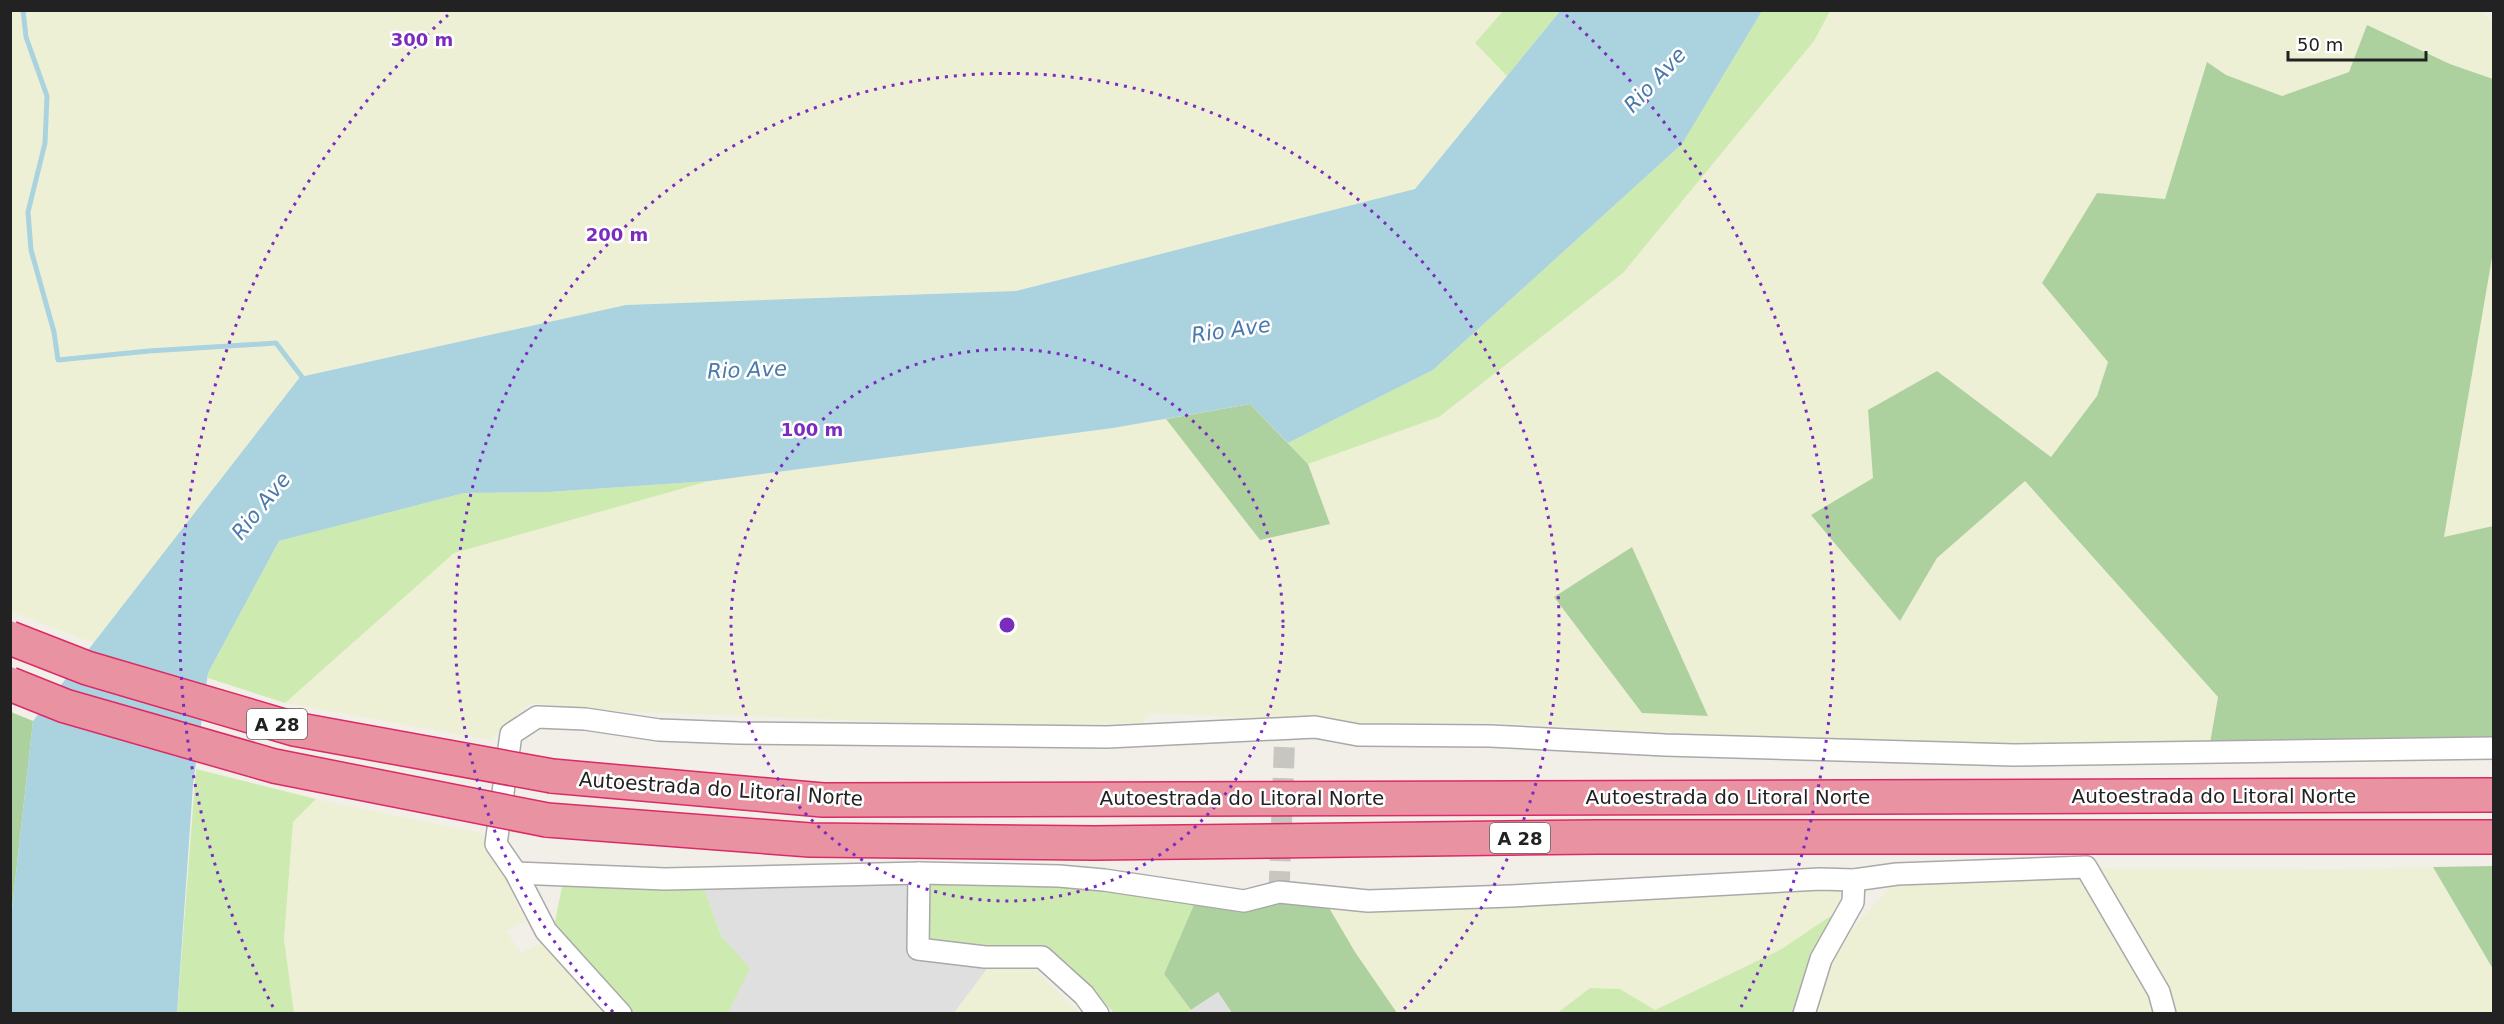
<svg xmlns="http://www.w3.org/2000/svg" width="2504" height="1024" font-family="'DejaVu Sans',sans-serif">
	<rect width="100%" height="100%" fill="#f2efe9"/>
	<!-- residential -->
	<g fill="#e0dfdf">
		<path d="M910,884L908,952L957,966L990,965L954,1013H728L749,968L721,936L704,888Z"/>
		<path d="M1218,992L1232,1013L1186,1014Z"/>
	</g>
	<!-- farmland -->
	<g fill="#eef0d5">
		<path d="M1503,10L1475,43L1507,76L1416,189L1016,291L626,305L300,377L94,643L11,612L10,11Z"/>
		<path d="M2479,10L2493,21V79L2450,64L2367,26L2349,72L2282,96L2226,75L2207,62L2165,200L2042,283L2108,362L2097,396L2051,457L1937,371L1868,410L1873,478L1811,515L1900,621L1937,558L2025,480L2218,697L2210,743L1998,744L1651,732L1487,722L1353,723L1149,713L1143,723L979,725L614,711L531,703L490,740L285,703L454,552L709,481L1113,428L1166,419L1260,540L1329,524L1308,464L1439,417L1623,273L1814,41L1830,11Z"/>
		<path d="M2493,252V526L2444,538Z"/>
		<path d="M316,799L485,834L525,921L506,931L521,953L544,941L602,1010L600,1014L294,1013L284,939L293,822Z"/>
		<path d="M2433,867L2493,969V1013H2171L2098,868L2338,869Z"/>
		<path d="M2082,874L2150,995L2155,1014H1813L1829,961L1841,941L1892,885Z"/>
		<path d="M1836,887L1845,896L1844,907L1780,950L1655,1010L1620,989L1590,988L1556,1014L1397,1013L1355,952L1325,901Z"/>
		<path d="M1025,964L1037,971L1080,1013L954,1014L990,965Z"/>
	</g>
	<!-- grass -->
	<g fill="#cdebb0">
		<path d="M1503,11H1560L1507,76L1475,43Z"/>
		<path d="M1762,11H1830L1814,41L1623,273L1439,417L1308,464L1288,443L1433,370L1682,144Z"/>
		<path d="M709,481L454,553L285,703L208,678V673L279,541L464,493L549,492Z"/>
		<path d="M196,769L316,799L293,822L284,939L294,1013L177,1014Z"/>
		<path d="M933,878L1048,880L1196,900L1164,974L1191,1010L1186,1014L1114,1013L1068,964L1042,950L934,945L923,928L924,887Z"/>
		<path d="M562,887L704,888L721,936L750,968L728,1013H635L595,977L554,926Z"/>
		<path d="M1844,907L1795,1013L1556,1014L1590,988L1620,989L1655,1010L1780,950Z"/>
	</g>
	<!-- forest -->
	<g fill="#add19e">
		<path d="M2367,25L2450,64L2493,79V252L2444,537L2493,526V738L2210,743L2218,697L2025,481L1937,558L1900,621L1811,515L1873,478L1868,410L1937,371L2051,457L2097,396L2108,362L2042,283L2097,193L2165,199L2207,62L2226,75L2282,96L2349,72Z"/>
		<path d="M1250,404L1308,464L1330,524L1260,540L1166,419Z"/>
		<path d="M1632,547L1708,716H1709L1642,713L1554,597Z"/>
		<path d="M11,712L33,721L11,918Z"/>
		<path d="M2493,866H2494L2493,969L2433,867Z"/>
		<path d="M1276,899L1325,901L1355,952L1397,1013H1232L1218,992L1191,1010L1164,974L1196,900Z"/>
	</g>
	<!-- water -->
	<path fill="#aad3df" d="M1560,11H1762L1682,144L1433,370L1288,443L1250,404L1113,428L709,481L549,492L464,493L279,541L208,673L193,785L177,1013L11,1014V918L33,721L300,377L626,305L1016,291L1415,189Z"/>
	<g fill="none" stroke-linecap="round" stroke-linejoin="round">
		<!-- stream -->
		<path stroke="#aad3df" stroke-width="5" d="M23,10L26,37L47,96L45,143L28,212L31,250L54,332L58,360L149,351L276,343L305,381"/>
		<!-- minor-tunnel -->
		<path stroke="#c8c6c1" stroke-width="21" stroke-dasharray="21 10" stroke-linecap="butt" d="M1279,892L1285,729"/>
		<defs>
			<g id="minor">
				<path d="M516,873L665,879L919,873L1059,876L1104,880L1244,901L1279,892L1368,901L1511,896L1820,879L1854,880L1897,874L2086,867L2159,992L2165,1014"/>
				<path d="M919,873L918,949L985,957H1042L1084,995L1098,1014"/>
				<path d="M621,1014L546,931L516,873L496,844L511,734L537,717L585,719L659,730L739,733L1107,737L1315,727L1358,735L1490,736L1665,745L2014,755L2494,748"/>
				<path d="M1804,1014L1821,959L1853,902L1854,880"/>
			</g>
			<g id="motorway">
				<path d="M552,776L823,800L2494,795"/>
				<path d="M547,820L810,840L1094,843L1597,837H2494"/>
			</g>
		</defs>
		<!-- minor casing -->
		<use href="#minor" stroke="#a9a9a9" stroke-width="24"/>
		<!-- motorway casing -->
		<use href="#motorway" stroke="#dc2a67" stroke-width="36"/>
		<!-- minor -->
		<use href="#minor" stroke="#fff" stroke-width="21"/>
		<!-- motorway -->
		<use href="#motorway" stroke="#e892a2" stroke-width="33"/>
		<defs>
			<g id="motorway-bridge">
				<path d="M10,638L87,668L294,729L552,776"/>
				<path d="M10,684L65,706L274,766L547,820"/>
			</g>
		</defs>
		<!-- motorway-bridge casing -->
		<use href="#motorway-bridge" stroke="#dc2a67" stroke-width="36" stroke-linecap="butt"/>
		<!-- motorway-bridge -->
		<use href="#motorway-bridge" stroke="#e892a2" stroke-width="33"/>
	</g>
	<!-- distance rings -->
	<g fill="none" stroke="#7b2cbf" stroke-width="3" stroke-dasharray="3 6">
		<circle cx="1007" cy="625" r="276"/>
		<path d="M613 1012A552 552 0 1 1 1401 1012"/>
		<path d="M273 1007A828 828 0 0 1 448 15M1566 15A828 828 0 0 1 1741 1007"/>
	</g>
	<g text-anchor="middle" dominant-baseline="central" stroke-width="5" stroke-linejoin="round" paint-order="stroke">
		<!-- shield labels -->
		<g fill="#fff" stroke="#646464" stroke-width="1.5">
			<rect x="247" y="709" width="60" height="30" rx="4.5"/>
			<rect x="1490" y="823" width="60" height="30" rx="4.5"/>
		</g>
		<g font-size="18" font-weight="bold" fill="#222">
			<text x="277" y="724">A 28</text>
			<text x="1520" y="838">A 28</text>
		</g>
		<!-- street labels -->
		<g font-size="20" fill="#222" stroke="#fff">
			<text transform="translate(721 789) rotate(4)">Autoestrada do Litoral Norte</text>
			<text x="2214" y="796">Autoestrada do Litoral Norte</text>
			<text x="1728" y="797">Autoestrada do Litoral Norte</text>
			<text x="1242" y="798">Autoestrada do Litoral Norte</text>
		</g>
		<!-- water labels -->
		<g font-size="21" font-style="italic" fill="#4a7aab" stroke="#fff">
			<text transform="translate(1655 80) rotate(-47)">Rio Ave</text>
			<text transform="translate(1231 330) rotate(-8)">Rio Ave</text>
			<text transform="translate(747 370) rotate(-2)">Rio Ave</text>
			<text transform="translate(261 506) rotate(-51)">Rio Ave</text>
		</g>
	</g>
	<circle cx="1007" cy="625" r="9" fill="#7b2cbf" stroke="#fff" stroke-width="3"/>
	<g font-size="18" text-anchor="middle" font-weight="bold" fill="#7b2cbf" stroke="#fff" stroke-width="5" stroke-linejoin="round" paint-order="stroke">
		<text x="422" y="46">300 m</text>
		<text x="617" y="241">200 m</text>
		<text x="812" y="436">100 m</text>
	</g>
	<!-- border -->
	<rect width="2504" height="1024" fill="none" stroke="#222222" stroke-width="24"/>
	<!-- scale -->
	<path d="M2288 51v9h138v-9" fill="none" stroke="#222222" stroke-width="3"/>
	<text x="2297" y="51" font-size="18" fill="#222222" stroke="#ffffff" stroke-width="4.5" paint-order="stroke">50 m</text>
</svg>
